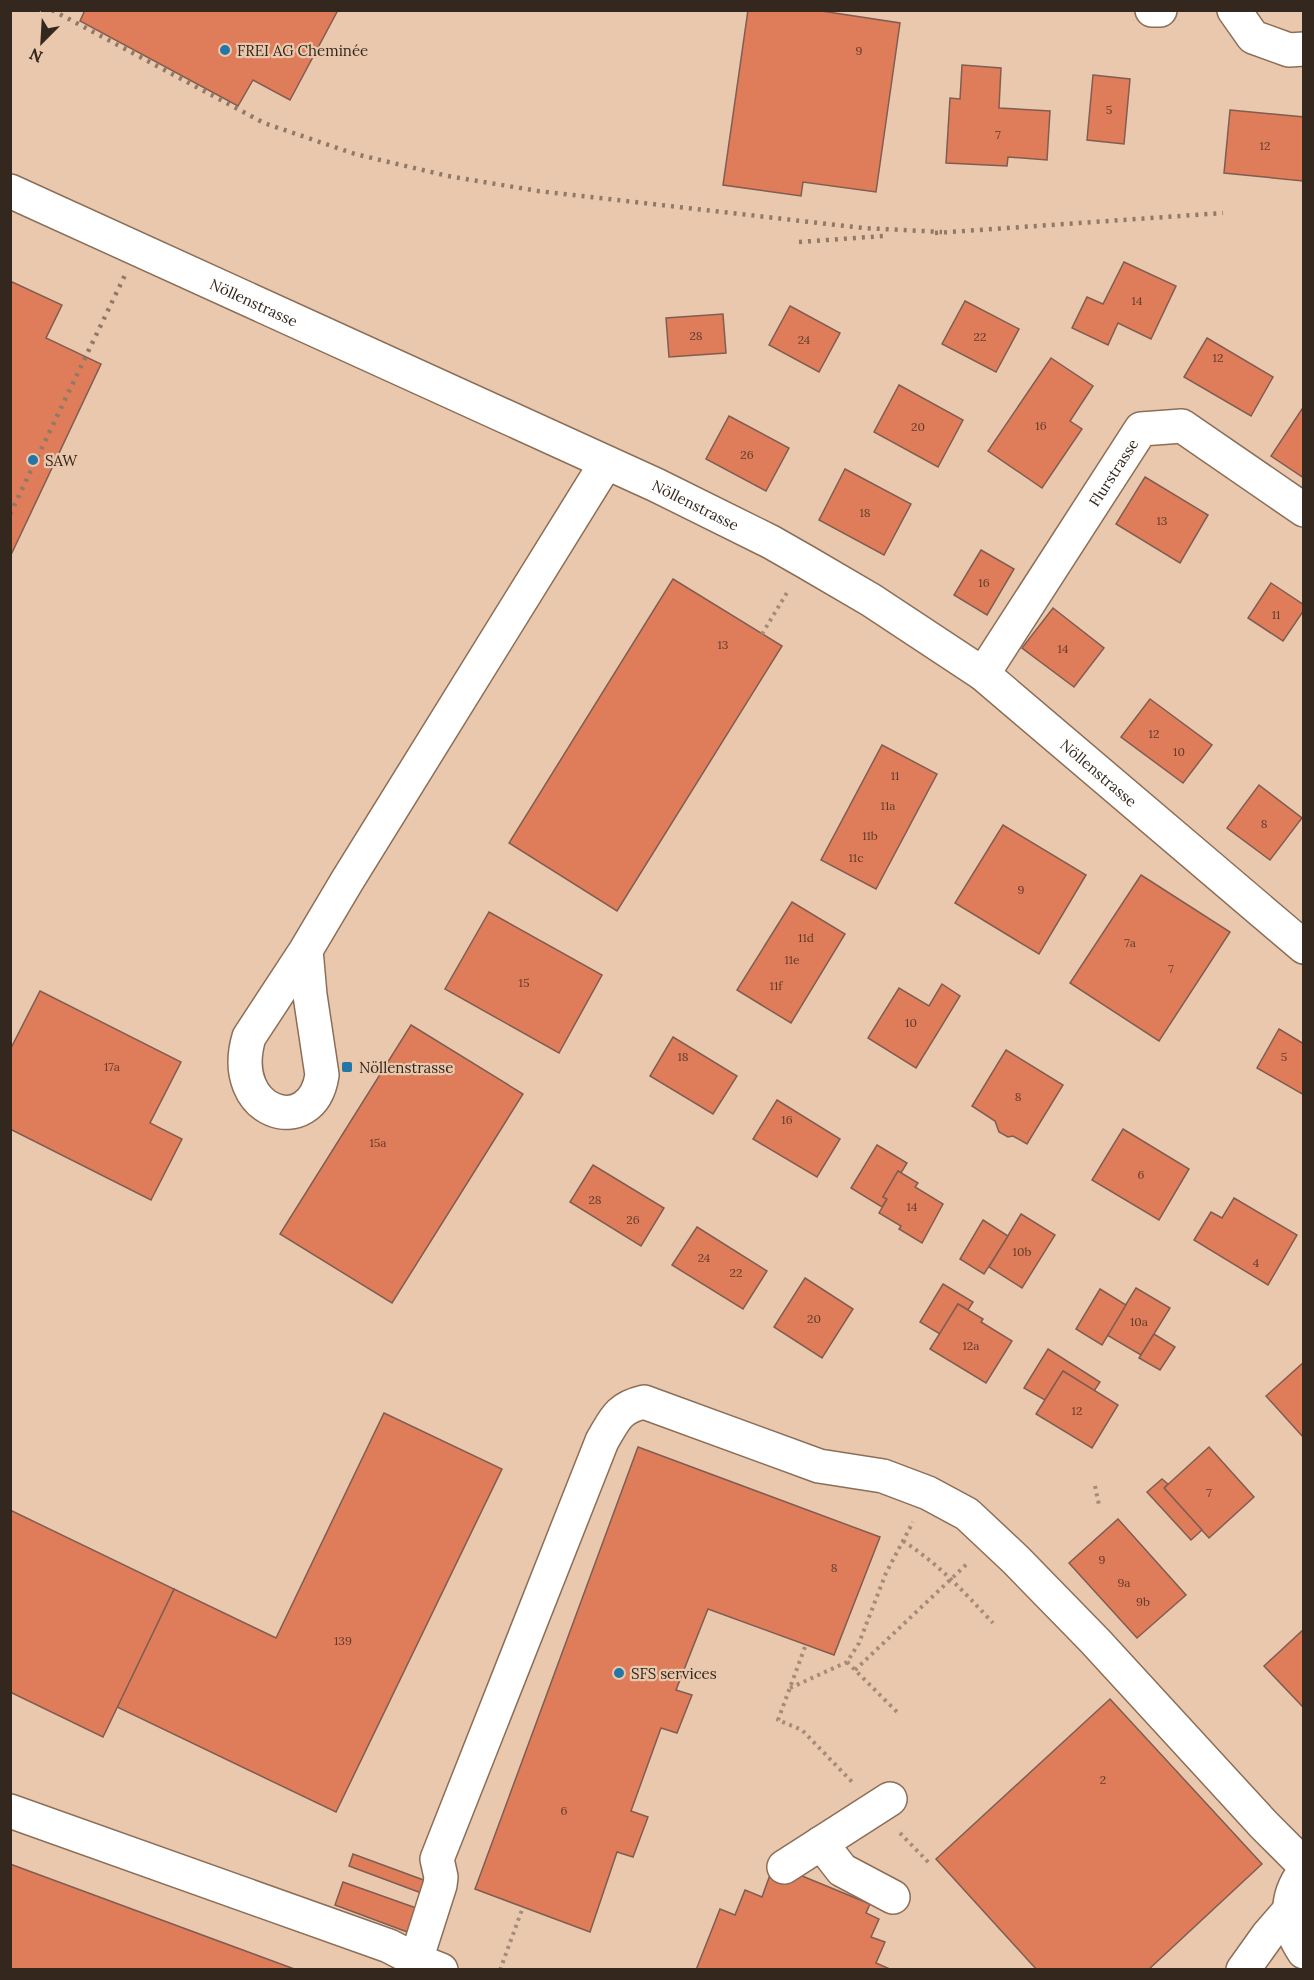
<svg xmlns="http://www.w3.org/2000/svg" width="1314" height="1980" font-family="Lora,serif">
	<rect width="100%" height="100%" fill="#e9c8ae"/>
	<!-- building -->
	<g fill="#df7c5a" stroke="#815d51" stroke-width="1.5">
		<path d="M85,10H338L290,100L253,80L238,106L80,21Z"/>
		<path d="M748,10H815L900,23L876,192L803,182L801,196L723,185Z"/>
		<path d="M962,65L1001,68L999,108L1050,111L1047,160L1008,157L1007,166L946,163L950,98L960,99Z"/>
		<path d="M1093,75L1130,79L1124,144L1087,140Z"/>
		<path d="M1230,110L1304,117L1303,181L1224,173Z"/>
		<path d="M1124,262L1176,286L1151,339L1118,323L1108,345L1072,328L1087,297L1103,304Z"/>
		<path d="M10,281L62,305L46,338L101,364L10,557Z"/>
		<path d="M965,301L1019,329L996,372L942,344Z"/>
		<path d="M790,306L840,333L819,372L769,345Z"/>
		<path d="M723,314L726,353L669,357L666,318Z"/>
		<path d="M1207,338L1273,377L1251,416L1184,377Z"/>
		<path d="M1051,358L1093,386L1070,421L1082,429L1042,488L988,451Z"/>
		<path d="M899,385L963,420L938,467L874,432Z"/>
		<path d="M1304,406V478L1271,456Z"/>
		<path d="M729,416L789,448L766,491L706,459Z"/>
		<path d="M845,469L911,504L884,555L819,520Z"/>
		<path d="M1145,477L1208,515L1180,563L1116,524Z"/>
		<path d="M981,550L1014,569L987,615L954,595Z"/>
		<path d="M673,579L782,646L617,911L509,843Z"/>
		<path d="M1271,583L1304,605V610L1283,641L1248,618Z"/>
		<path d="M1053,608L1104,648L1074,687L1022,648Z"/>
		<path d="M1150,699L1212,745L1183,783L1121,737Z"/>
		<path d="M882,745L937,774L876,889L821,860Z"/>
		<path d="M1259,785L1302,818L1270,860L1227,828Z"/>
		<path d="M1003,825L1086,875L1039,954L955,903Z"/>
		<path d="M1141,875L1230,932L1159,1041L1070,983Z"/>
		<path d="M792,902L845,934L791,1023L737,990Z"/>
		<path d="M489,912L602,975L559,1053L445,989Z"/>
		<path d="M942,984L960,996L916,1068L868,1038L899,988L929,1006Z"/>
		<path d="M40,991L181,1062L150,1123L182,1139L151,1200L10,1129V1050Z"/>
		<path d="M411,1025L523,1094L392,1303L280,1234Z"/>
		<path d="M1279,1029L1304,1044V1095L1257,1068Z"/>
		<path d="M673,1037L737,1076L713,1114L650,1076Z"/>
		<path d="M1006,1050L1063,1085L1027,1144L1013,1136L1008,1137L999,1132L995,1121L972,1106Z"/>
		<path d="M777,1100L840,1139L817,1177L753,1139Z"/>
		<path d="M1123,1129L1189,1169L1159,1220L1092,1180Z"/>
		<path d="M877,1145L907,1163L901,1173L898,1171L883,1197L887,1199L882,1207L851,1188Z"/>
		<path d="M593,1165L664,1208L641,1246L570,1202Z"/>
		<path d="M898,1171L918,1183L915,1187L943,1204L922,1243L899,1229L901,1226L879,1213L887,1199L883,1197Z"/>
		<path d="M1234,1198L1297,1235L1268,1285L1194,1240L1211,1212L1222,1218Z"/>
		<path d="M1021,1214L1055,1235L1022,1288L989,1267Z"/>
		<path d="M983,1220L1008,1236L984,1274L960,1259Z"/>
		<path d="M697,1227L767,1271L743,1309L672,1265Z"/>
		<path d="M805,1278L853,1309L822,1358L774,1327Z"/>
		<path d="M943,1284L973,1302L968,1310L958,1304L940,1334L920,1322Z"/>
		<path d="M1136,1288L1170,1308L1141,1355L1107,1335Z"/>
		<path d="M1100,1289L1126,1305L1102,1345L1076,1329Z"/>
		<path d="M958,1304L983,1319L981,1322L1012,1341L986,1383L930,1349Z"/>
		<path d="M1154,1334L1175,1347L1160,1370L1139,1358Z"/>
		<path d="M1048,1349L1100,1382L1094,1391L1063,1371L1045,1400L1024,1388Z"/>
		<path d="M1304,1362V1438L1266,1396Z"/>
		<path d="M1063,1371L1118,1405L1092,1448L1036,1414Z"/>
		<path d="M384,1413L502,1469L336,1812L117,1707L174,1589L276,1638Z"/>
		<path d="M638,1447L880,1537L834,1655L708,1609L676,1690L692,1695L677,1733L661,1728L631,1811L648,1817L633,1857L617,1852L590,1932L475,1889Z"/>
		<path d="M1209,1447L1254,1497L1209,1538L1164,1488Z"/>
		<path d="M1162,1479L1168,1484L1164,1488L1202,1530L1191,1540L1147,1492Z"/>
		<path d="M10,1510L174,1589L103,1737L10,1692Z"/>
		<path d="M1118,1519L1186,1595L1137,1638L1069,1563Z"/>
		<path d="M1304,1629V1708L1264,1666Z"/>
		<path d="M1110,1699L1262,1864L1148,1970H1037L936,1859Z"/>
		<path d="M353,1854L429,1882L424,1894L349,1866Z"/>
		<path d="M10,1864L297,1970H10Z"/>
		<path d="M790,1871L870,1904L866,1913L879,1919L871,1937L885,1942L876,1963L892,1970H696L720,1909L735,1915L745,1890L762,1897L770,1875Z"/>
		<path d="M343,1882L419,1909L410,1933L335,1905Z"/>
	</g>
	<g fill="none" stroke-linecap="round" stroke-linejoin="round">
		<defs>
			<g id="minor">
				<path d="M1152,10H1160"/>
				<path d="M1234,10L1253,37L1289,50L1304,49"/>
				<path id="s1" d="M10,191L656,485L771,542L806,562L871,600L983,674L1304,947"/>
				<path id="s2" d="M983,674L1141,429L1182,426L1304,510"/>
				<path d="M306,950L310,995L322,1075C312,1141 226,1114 249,1037L306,950L347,881L606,463"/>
				<path d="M10,1811L389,1946L416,1960L441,1970"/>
				<path d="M821,1843L842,1870L893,1897"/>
				<path d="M784,1867L890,1799"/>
				<path d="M1304,1872C1284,1898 1286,1926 1304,1952"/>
				<path d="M416,1960L440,1885L441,1877L437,1859L602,1441C615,1419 618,1408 644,1402L819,1466L883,1476L928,1493L967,1514L1016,1560L1095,1641L1264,1825L1304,1865"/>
				<path d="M1243,1970L1268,1935L1288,1912"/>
			</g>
		</defs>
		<!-- minor casing -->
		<use href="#minor" stroke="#8c6e57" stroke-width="36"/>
		<!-- path -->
		<g stroke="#a68c78" stroke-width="4" stroke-dasharray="3 4.5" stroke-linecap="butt">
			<path d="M762,634L788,591"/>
			<path d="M1095,1486L1099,1505"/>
			<path d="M903,1541C940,1565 963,1591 993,1623"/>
			<path d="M805,1647L778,1720L802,1730L854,1784"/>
			<path d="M847,1662L897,1712"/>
			<path d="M855,1670L969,1562"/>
			<path d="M790,1688L847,1662L859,1643L886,1573L913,1522"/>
			<path d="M900,1833L929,1863"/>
			<path d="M500,1970L523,1907"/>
		</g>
		<!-- minor -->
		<use href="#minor" stroke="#fff" stroke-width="33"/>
		<!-- rail -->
		<g stroke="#907967" stroke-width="4.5" stroke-dasharray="3 6" stroke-linecap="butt">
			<path d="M52,10L264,123L355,154L448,176L538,191L863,228L942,232"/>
			<path d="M935,233L1223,213"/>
			<path d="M799,242L884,236"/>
			<path d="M10,514L125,275"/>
		</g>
	</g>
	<!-- markers -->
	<g fill="#2376a6" stroke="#e9c8ae" stroke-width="2">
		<circle cx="225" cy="50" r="6"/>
		<circle cx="33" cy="460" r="6"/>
		<rect x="341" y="1061" width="12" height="12" rx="3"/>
		<circle cx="619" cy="1673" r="6"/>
	</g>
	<g text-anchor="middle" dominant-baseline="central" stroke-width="4.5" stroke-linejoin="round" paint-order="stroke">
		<!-- number labels -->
		<g font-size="12" fill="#5f3c2c">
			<text x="859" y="50">9</text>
			<text x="1109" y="109">5</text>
			<text x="998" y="134">7</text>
			<text x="1265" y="145">12</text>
			<text x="1137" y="300">14</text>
			<text x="696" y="335">28</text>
			<text x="980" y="336">22</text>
			<text x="804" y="339">24</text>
			<text x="1218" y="357">12</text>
			<text x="1041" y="425">16</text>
			<text x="918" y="426">20</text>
			<text x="747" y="454">26</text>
			<text x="865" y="512">18</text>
			<text x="1162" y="520">13</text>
			<text x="984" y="582">16</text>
			<text x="1276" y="614">11</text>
			<text x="723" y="644">13</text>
			<text x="1063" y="648">14</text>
			<text x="1154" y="733">12</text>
			<text x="1179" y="751">10</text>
			<text x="895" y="775">11</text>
			<text x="888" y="805">11a</text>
			<text x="1264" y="823">8</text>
			<text x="870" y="835">11b</text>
			<text x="856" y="857">11c</text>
			<text x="1021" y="889">9</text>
			<text x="806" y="937">11d</text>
			<text x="1130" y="942">7a</text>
			<text x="792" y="959">11e</text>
			<text x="1171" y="968">7</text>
			<text x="524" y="982">15</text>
			<text x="776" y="985">11f</text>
			<text x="911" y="1022">10</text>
			<text x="683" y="1056">18</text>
			<text x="1284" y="1056">5</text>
			<text x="112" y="1066">17a</text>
			<text x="1018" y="1096">8</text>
			<text x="787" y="1119">16</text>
			<text x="378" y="1142">15a</text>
			<text x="1141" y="1174">6</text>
			<text x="595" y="1199">28</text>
			<text x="912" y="1206">14</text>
			<text x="633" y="1219">26</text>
			<text x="1022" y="1251">10b</text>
			<text x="704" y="1257">24</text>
			<text x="1256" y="1262">4</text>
			<text x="736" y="1272">22</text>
			<text x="814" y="1318">20</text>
			<text x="1139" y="1321">10a</text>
			<text x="971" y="1345">12a</text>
			<text x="1077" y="1410">12</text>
			<text x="1209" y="1492">7</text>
			<text x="1102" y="1559">9</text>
			<text x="834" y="1567">8</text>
			<text x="1124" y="1582">9a</text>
			<text x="1143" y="1601">9b</text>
			<text x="343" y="1640">139</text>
			<text x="1103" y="1779">2</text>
			<text x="564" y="1810">6</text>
		</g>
		<!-- poi labels -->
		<g font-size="15" fill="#34271d" stroke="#e9c8ae" text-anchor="start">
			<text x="237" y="50">FREI AG Cheminée</text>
			<text x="45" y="460">SAW</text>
			<text x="359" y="1067">Nöllenstrasse</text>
			<text x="631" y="1673">SFS services</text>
		</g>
		<!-- street labels -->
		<g font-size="15" fill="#34271d" stroke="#e9c8ae">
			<text stroke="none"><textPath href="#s1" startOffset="268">Nöllenstrasse</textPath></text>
			<text stroke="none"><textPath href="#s2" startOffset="240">Flurstrasse</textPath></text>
			<text stroke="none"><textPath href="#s1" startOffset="754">Nöllenstrasse</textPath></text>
			<text stroke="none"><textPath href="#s1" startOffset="1240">Nöllenstrasse</textPath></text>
		</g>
	</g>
	<!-- border -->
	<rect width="1314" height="1980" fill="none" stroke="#34271d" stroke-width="24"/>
	<!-- north arrow -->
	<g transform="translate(42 42) rotate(204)" stroke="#e9c8ae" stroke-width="4.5" paint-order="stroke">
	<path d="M0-4.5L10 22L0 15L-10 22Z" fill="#34271d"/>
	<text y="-9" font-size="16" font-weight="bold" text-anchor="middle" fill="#34271d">N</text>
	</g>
</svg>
